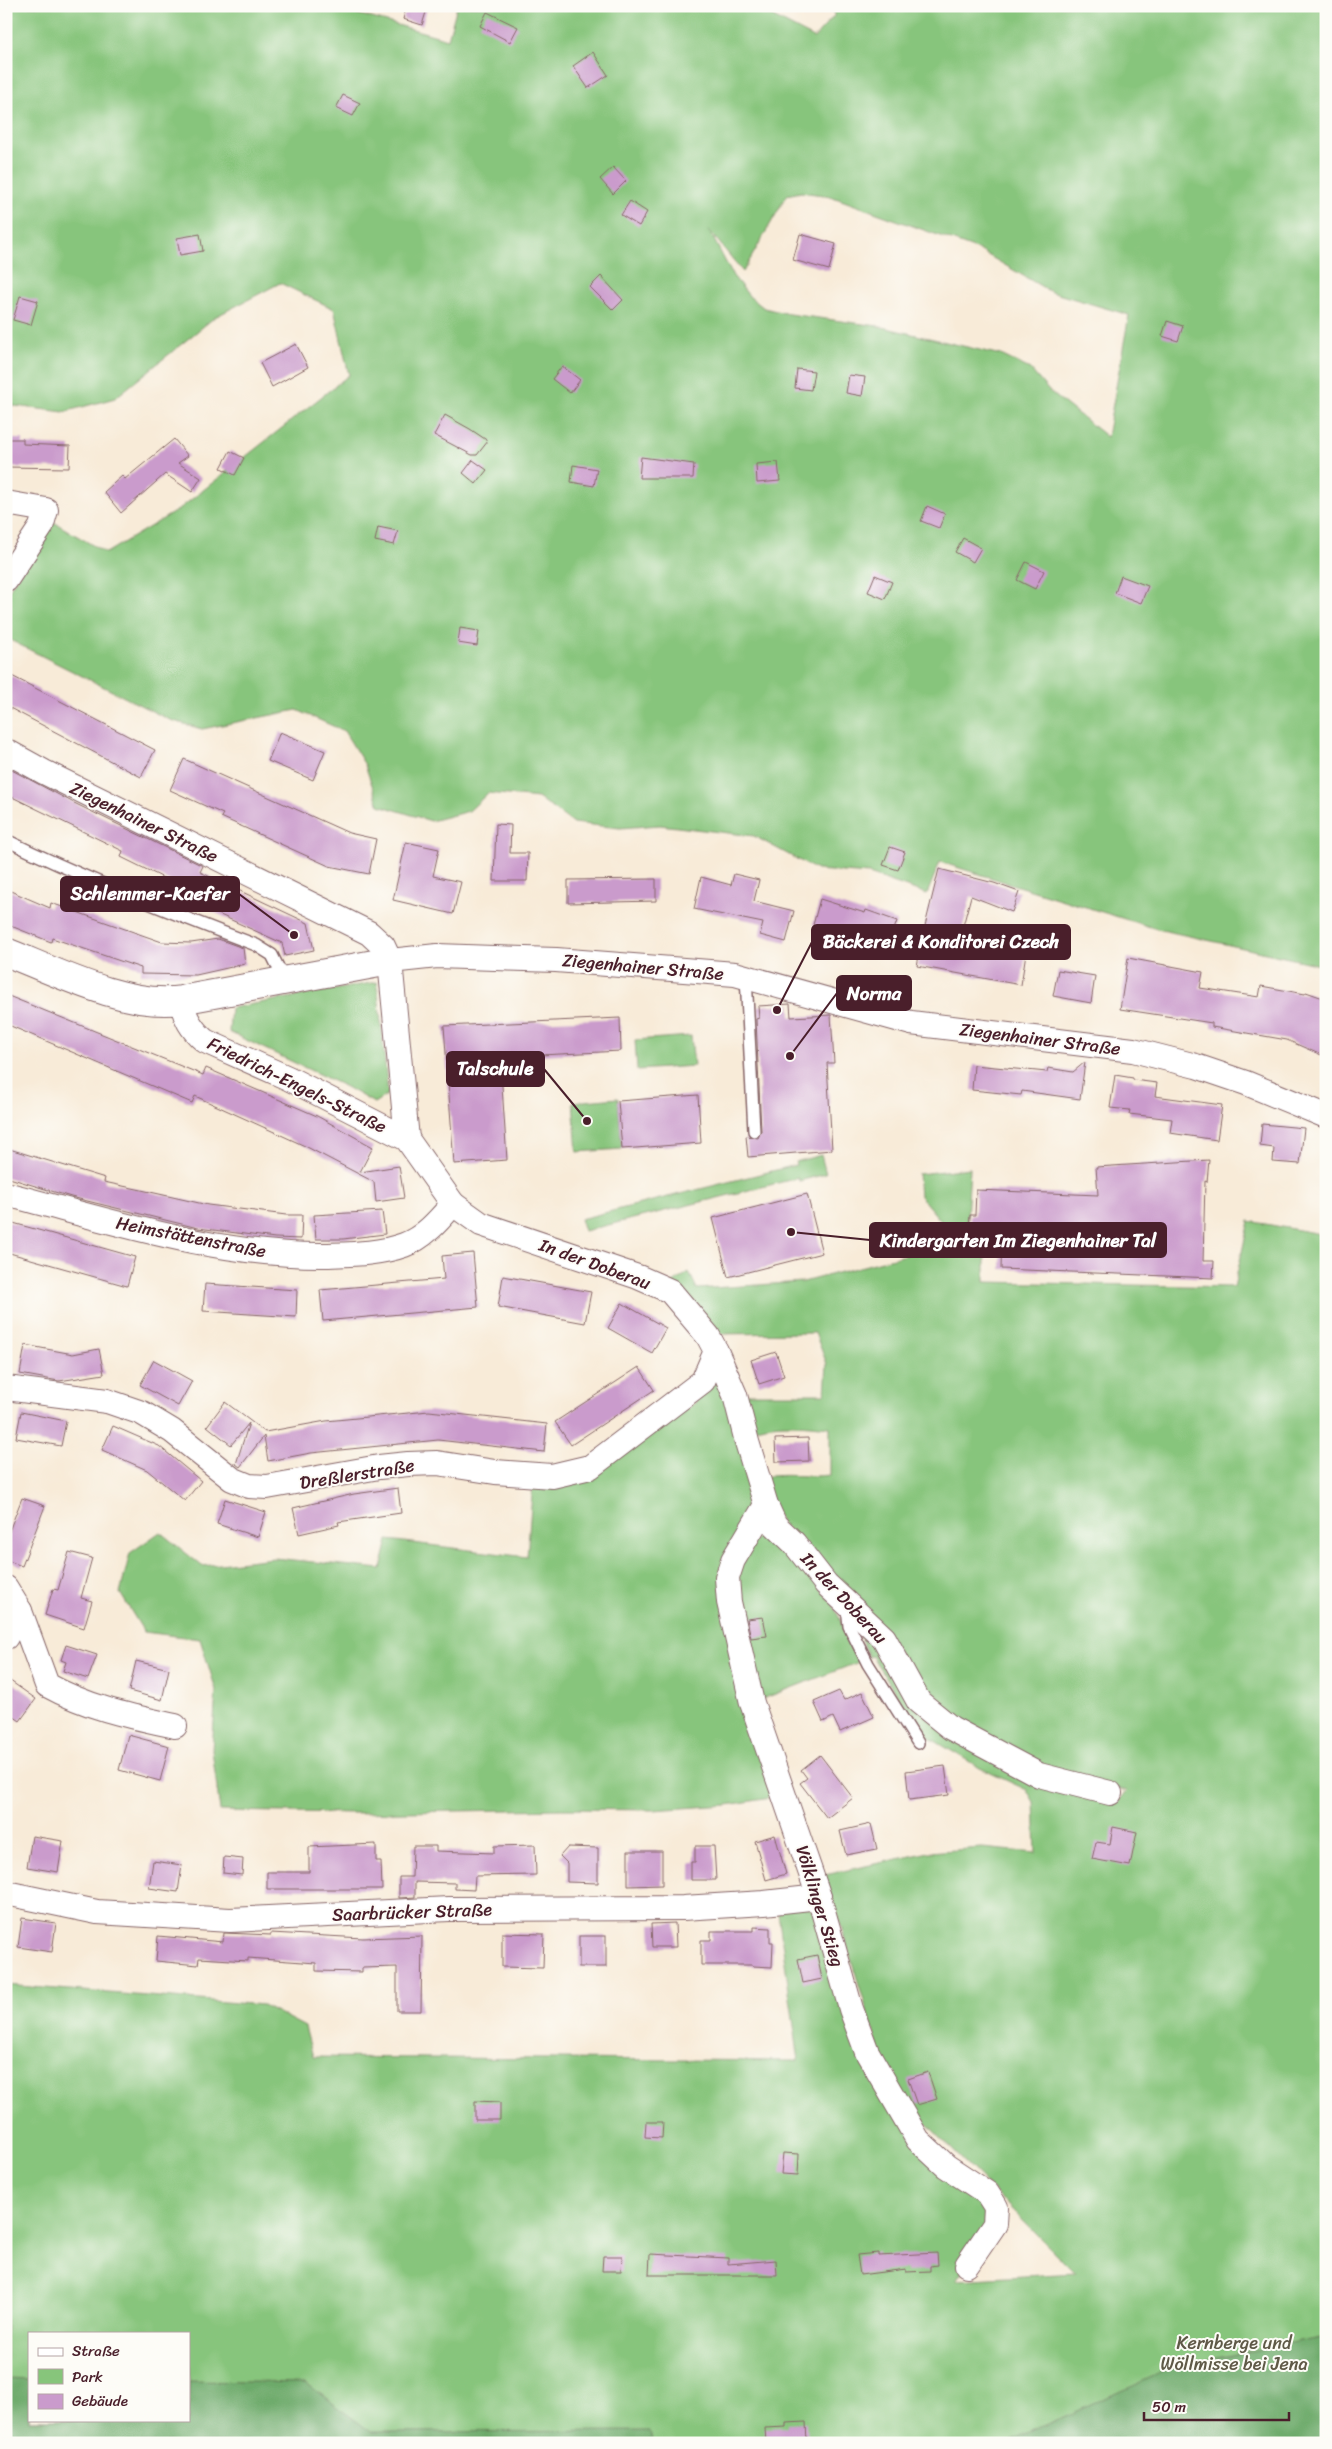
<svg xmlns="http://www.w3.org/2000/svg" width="1332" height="2449" font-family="Sriracha,sans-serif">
	<rect width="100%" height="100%" fill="#fdfcf7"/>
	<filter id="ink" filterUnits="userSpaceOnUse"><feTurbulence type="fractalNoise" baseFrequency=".02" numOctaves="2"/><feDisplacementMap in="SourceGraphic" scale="10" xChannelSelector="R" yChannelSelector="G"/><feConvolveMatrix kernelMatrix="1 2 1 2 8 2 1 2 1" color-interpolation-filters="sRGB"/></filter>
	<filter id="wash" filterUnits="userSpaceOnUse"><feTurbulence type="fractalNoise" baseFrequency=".0096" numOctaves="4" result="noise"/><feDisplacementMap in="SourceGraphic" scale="20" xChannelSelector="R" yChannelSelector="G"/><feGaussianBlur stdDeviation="1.12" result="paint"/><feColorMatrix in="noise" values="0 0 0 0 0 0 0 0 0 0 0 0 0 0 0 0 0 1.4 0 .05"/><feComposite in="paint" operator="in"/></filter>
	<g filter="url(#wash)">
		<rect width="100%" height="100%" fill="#f8ebd8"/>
		<!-- green -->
		<g fill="#87c57b" stroke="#687253" fill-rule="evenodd">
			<path d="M6,6H329L448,39L457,6H752L814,38L834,16V6H1326V908L1320,965L1157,929L940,862L927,894L869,874L817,870L754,836L660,825L620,828L573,823L538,798L488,793L469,811L431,821L379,805L365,765L344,731L297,710L202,729L170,720L6,638V595L52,521L106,553L178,510L349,375L334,309L280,283L215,317L115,398L64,412L6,405ZM801,192L830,196L979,250L1051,292L1129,315L1107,437L1049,391L1030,369L1001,355L878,326L789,314L764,308L750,297L733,276L709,230L743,272L787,195Z"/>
			<path d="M377,982L388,1094L374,1103L346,1087L229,1032L231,1008Z"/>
			<path d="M691,1036L694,1066L637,1070L635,1040Z"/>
			<path d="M618,1098L622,1149L577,1152L573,1102Z"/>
			<path d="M821,1155L826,1174L799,1181L798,1178L584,1231L580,1219L796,1165L795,1162Z"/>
			<path d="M970,1168L965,1252L985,1253V1282L1234,1287L1249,1221L1326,1235V2443H6V1985L263,2005L305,2027L313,2057L799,2061L777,1906C794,1906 812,1902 821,1919C835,1977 850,2035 876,2089L889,2093L918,2140L946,2166L987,2193L996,2207L995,2224L956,2280L1075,2273L891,2088L825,1875L929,1852L982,1848L1036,1853L1034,1802L1027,1790L980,1768L920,1732L872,1656L869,1657L852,1618L855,1616L869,1629L884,1649L912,1702L935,1724L976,1747L1061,1787L1118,1802L1127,1791L1045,1770L979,1740L943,1718L920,1695L894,1645L833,1586L781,1522L771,1503L764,1477C786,1473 807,1478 830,1475V1427C802,1424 776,1421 749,1430L741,1394H825L827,1364L815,1333L713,1334C703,1312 689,1299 669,1286L689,1272L697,1289L803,1282L946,1244L945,1226L920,1196L918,1174ZM29,2333H189V2420H29Z"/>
			<path d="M719,1375L759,1503L728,1558L777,1797L727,1805L653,1810L561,1809L354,1813L220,1811L212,1750L216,1690L200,1639L144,1632L120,1593L130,1553L160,1532L202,1566L274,1558L381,1569L388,1540L527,1557L533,1481L599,1470L695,1403L709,1384Z"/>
			<path d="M770,1527L833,1604L859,1662L757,1701C748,1665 724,1595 739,1561C745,1546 758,1537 770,1527Z"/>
		</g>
		<!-- forest -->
		<g fill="#6daa6b" stroke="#5c644b">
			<path d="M1326,2336V2443H1006L1176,2366Z"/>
			<path d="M6,2379L29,2380V2420H189V2381L306,2383L371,2432L650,2431L652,2443H6Z"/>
		</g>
		<g id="blocks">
			<!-- building -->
			<g fill="#ca9bcc">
				<path d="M407,6L427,9L422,25L403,19Z"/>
				<path d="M487,12L518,27L510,42L480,26Z"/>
				<path d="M593,52L608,75L588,88L573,66Z"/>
				<path d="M343,95L360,103L353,116L336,108Z"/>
				<path d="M613,167L626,181L613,194L600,179Z"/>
				<path d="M630,201L647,212L639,226L621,215Z"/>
				<path d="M200,234L203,251L180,255L177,238Z"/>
				<path d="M800,234L836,244L829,270L793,260Z"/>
				<path d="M601,276L623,300L613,310L590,287Z"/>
				<path d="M20,296L38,301L31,325L13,320Z"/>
				<path d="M1167,321L1183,326L1178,341L1162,336Z"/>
				<path d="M296,344L308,367L272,387L260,363Z"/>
				<path d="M562,366L580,380L570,393L552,379Z"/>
				<path d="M797,369L814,371L811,390L795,388Z"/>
				<path d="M849,375L865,377L862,396L846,393Z"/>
				<path d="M445,415L470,429L488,441L477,455H472L434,435Z"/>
				<path d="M6,439H23V444L70,446L69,468L6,467Z"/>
				<path d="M174,439L188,456L178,463L201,478L192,492L165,474L121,513L104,492L122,476L125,479Z"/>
				<path d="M230,451L244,458L235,475L221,468Z"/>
				<path d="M641,457L694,464L693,478H639Z"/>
				<path d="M473,460L487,470L476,484L463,473Z"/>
				<path d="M778,462L780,481L757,483L756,464Z"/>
				<path d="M573,465L597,469L594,486L571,482Z"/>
				<path d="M927,506L945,514L939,528L921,521Z"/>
				<path d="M378,527L398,531L394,545L375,541Z"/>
				<path d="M963,538L981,548L973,562L955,552Z"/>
				<path d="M1026,562L1044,571L1035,589L1017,580Z"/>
				<path d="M875,575L892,582L885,599L868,592Z"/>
				<path d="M1121,576L1148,586L1141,603L1115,593Z"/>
				<path d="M460,628L479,631L477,646L458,643Z"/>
				<path d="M6,673L155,750L141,777L6,706Z"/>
				<path d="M280,732L325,751L313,780L268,761Z"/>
				<path d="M184,759L349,833L376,839L369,874L329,866L221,817L223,814L170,790Z"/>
				<path d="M6,767L74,803L203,866L200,872L308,923L314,950L285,956L282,943L185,899L190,891L121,857L123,851L6,794Z"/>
				<path d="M496,824L511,825L510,853H528L527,881H494Z"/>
				<path d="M406,842L439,849L433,876L461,882L453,914L393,900Z"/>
				<path d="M890,847L905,852L898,870L883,865Z"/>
				<path d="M939,869L994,883L1019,892L1012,912L971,896L959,941L1026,953L1021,985L917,966L924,930Z"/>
				<path d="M734,874L759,880L754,901L794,911L786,942L760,935L763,923L694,909L701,877L731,885Z"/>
				<path d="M656,879V901L568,903V880Z"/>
				<path d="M6,889L50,908L51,903L162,942L191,943L218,939L243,948L245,964L196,975L141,974V968L52,938L51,942L6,924Z"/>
				<path d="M820,899L865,913L866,910L897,921L889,944L843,927L841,933L813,925Z"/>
				<path d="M1128,958L1203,972L1200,988L1259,997L1261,986L1305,994L1306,992L1326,999V1057L1287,1040L1212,1027V1023L1120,1009Z"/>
				<path d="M1058,970L1095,976L1091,1003L1053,996Z"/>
				<path d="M6,995L203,1075L206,1068L317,1116L373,1147L360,1172L399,1166L404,1198L376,1202L374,1182L305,1146L195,1096L192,1103L6,1024Z"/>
				<path d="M790,1004L791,1017L831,1015L834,1063H827L832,1150L748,1157L746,1136L758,1138L761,1131L756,1019L759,1018L758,1006Z"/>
				<path d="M620,1018L621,1051L500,1057L507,1160L454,1164L444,1026Z"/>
				<path d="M1085,1062L1080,1099L1022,1091L1021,1095L972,1090L974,1065L1047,1072L1048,1068L1073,1072Z"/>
				<path d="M1115,1075L1133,1078V1080L1157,1083L1155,1096L1222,1105L1217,1140L1170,1133L1172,1119L1129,1114L1130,1110L1110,1108Z"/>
				<path d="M698,1095L701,1143L622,1149L618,1101Z"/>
				<path d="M1262,1124L1304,1128L1300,1164L1273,1162L1274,1148L1260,1146Z"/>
				<path d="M6,1148L105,1178L104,1182L137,1189L208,1205L286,1215H302L301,1239L275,1238L198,1228L71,1197L6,1177Z"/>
				<path d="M1209,1160L1207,1182L1205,1181L1203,1261H1214L1213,1278L1001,1269L1002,1234L969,1232L970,1215H975L976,1190L1098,1195L1096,1167Z"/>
				<path d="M807,1194L822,1253L728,1277L713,1218Z"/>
				<path d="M382,1211L385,1234L343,1239H316L314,1215Z"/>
				<path d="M6,1221L135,1257L127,1286L6,1252Z"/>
				<path d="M473,1253L478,1307L323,1321L320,1290L444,1279L442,1256Z"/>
				<path d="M503,1276L591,1292L585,1323L498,1307Z"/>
				<path d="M205,1284L297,1290L296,1317L203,1311Z"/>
				<path d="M622,1303L666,1328L652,1353L608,1328Z"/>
				<path d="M25,1345L73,1354L99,1349L104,1374L59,1381L20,1374Z"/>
				<path d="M776,1352L784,1376L759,1384L751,1360Z"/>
				<path d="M154,1360L192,1381L178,1406L140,1385Z"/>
				<path d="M639,1367L654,1390L571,1445L555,1422Z"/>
				<path d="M225,1402L265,1432L326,1421L429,1411L547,1424L544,1452L438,1440L311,1453L268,1461L264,1436L240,1467L236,1464L249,1423L231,1445L207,1426Z"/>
				<path d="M21,1412L66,1421L61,1446L16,1438Z"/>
				<path d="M113,1426L159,1446L201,1481L185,1501L147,1470L102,1450Z"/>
				<path d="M808,1438L809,1461L776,1462L775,1439Z"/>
				<path d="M398,1488L401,1513L338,1522L339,1525L299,1534L293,1508L354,1494Z"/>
				<path d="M22,1498L45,1506L22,1566L6,1560V1539Z"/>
				<path d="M225,1499L266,1512L258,1537L217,1524Z"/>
				<path d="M69,1552L92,1558L81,1598L92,1601L84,1628L45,1615L53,1589L58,1590Z"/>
				<path d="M763,1617L767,1636L751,1638L747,1619Z"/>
				<path d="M66,1645L97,1655L88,1679L63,1671L66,1662L61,1660Z"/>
				<path d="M136,1661L169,1669L162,1700L129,1691Z"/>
				<path d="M6,1678L36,1699L20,1721L6,1711Z"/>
				<path d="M839,1691L844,1700L862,1692L874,1717L840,1732L833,1717L823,1722L814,1702Z"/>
				<path d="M128,1735L169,1746L160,1781L119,1770Z"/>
				<path d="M820,1755L853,1798L827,1818L800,1783L807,1778L801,1770Z"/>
				<path d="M945,1766L949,1795L909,1800L906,1771Z"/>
				<path d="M871,1824L877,1849L846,1855L840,1831Z"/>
				<path d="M1113,1827L1137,1832L1130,1866L1092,1859L1096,1842L1110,1844Z"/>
				<path d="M775,1835L786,1874L766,1880L755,1841Z"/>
				<path d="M32,1836L63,1841L58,1872L27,1867Z"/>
				<path d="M376,1844V1861H381L382,1889H267V1872H309V1847Z"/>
				<path d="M535,1845L536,1875L475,1876L474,1890L455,1889V1883L415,1882V1897L399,1898V1877H412L413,1846H436V1851L494,1853V1846Z"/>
				<path d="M695,1846H714L716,1880H691V1862H695Z"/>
				<path d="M568,1847L598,1848V1883L567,1882V1863L560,1856Z"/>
				<path d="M628,1851H662V1885L628,1886Z"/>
				<path d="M224,1857L243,1859L242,1875L223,1873Z"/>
				<path d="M153,1861L182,1865L178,1892L149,1888Z"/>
				<path d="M22,1918L56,1923L52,1952L18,1947Z"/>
				<path d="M675,1923L676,1947H652L651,1924Z"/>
				<path d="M754,1927L770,1928V1942H773L772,1967L753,1966V1965H701V1940H711V1931H754Z"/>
				<path d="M224,1933L271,1935V1933L363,1938L422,1936L421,2011H397V1967L362,1968V1972L316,1971V1963L248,1958V1961L199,1958L198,1965L156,1961L158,1936L223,1942Z"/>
				<path d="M502,1933L544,1934L543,1968L502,1967Z"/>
				<rect x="579" y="1936" width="27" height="31"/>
				<path d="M817,1955L822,1979L803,1983L798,1959Z"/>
				<path d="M928,2072L937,2099L917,2105L908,2079Z"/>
				<path d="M475,2101L500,2102V2120H475Z"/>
				<path d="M646,2122H663L662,2138L645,2137Z"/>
				<path d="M783,2153L799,2154L798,2175L781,2174Z"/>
				<path d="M878,2253V2256L937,2253L938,2265L930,2266V2271L906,2272V2269L860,2275L857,2255Z"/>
				<path d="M650,2254L728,2258V2264L776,2260L777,2275H649Z"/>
				<path d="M603,2256H622L621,2271H602Z"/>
				<path d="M806,2422L807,2443H766L765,2428L786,2427V2423Z"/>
			</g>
		</g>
	</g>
	<g filter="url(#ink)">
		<use href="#blocks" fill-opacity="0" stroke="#876668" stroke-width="1"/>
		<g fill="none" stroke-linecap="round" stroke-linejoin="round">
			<defs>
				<g id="service">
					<path d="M6,840C88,880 171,913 256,945L272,955L285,981"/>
					<path d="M746,976L754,1131"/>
					<path d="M847,1607L849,1626L868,1664L918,1743"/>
				</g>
				<g id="minor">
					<path d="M6,503L46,510L41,527L6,580"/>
					<path d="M6,751L44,772L369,933L383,946L390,961L407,1139"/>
					<path d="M390,961L437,956L556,960L735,974L911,1023L1133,1050L1196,1066L1246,1083L1326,1116"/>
					<path d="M6,1194C111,1221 217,1256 325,1255C351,1254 379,1254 404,1245C424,1238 439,1220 453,1204L407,1139L288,1078L205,1041C191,1029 185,1018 181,1000"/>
					<path d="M716,1351L735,1395L747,1442L766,1505L775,1525L794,1543L826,1584L884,1638L919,1702L951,1728L1039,1775L1110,1793"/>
					<path d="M6,1388L107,1401L142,1413L172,1431L232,1479L249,1486L267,1487L379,1467L408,1464L437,1463L495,1472L552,1476L590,1467L703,1381L716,1351L708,1336L670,1291L638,1277L481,1224L453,1204"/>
					<path d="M766,1505L733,1560L727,1578L729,1602L752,1703L819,1897L851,2009L867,2052L918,2140L946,2166L987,2193L996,2207L995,2224L967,2265"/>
					<path d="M6,1588L20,1611L47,1685C89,1708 129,1716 175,1726"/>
					<path d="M6,1637L20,1611"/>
					<path d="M6,1893L97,1912L230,1920L449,1909L683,1908L764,1903L819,1897"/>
				</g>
				<path id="tertiary" d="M6,952C56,972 127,1008 181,1000L390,961"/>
			</defs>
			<!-- service casing -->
			<use href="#service" stroke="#876668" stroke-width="14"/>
			<!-- minor casing -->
			<use href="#minor" stroke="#876668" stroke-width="26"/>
			<!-- tertiary casing -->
			<use href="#tertiary" stroke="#876668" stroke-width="30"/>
			<!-- service -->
			<use href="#service" stroke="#fff" stroke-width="11"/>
			<!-- minor -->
			<use href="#minor" stroke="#fff" stroke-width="24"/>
			<!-- tertiary -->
			<use href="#tertiary" stroke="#fff" stroke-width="28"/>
		</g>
	</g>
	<g text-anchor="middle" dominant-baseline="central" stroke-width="4" stroke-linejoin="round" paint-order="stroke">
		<!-- street labels -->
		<g font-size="18" fill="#4a1f2b" stroke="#fdfcf7">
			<text transform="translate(144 822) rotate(26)">Ziegenhainer Straße</text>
			<text transform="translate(643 967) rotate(5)">Ziegenhainer Straße</text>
			<text transform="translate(1040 1039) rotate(7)">Ziegenhainer Straße</text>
			<text transform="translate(297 1085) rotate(26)">Friedrich-Engels-Straße</text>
			<text transform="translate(191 1237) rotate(11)">Heimstättenstraße</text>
			<text transform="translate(595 1264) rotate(20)">In der Doberau</text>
			<text transform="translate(357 1474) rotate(-9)">Dreßlerstraße</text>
			<text transform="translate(844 1598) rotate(47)">In der Doberau</text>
			<text transform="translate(820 1906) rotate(73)">Völklinger Stieg</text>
			<text transform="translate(412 1912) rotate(-2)">Saarbrücker Straße</text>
		</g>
		<!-- park labels -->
		<g font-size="18" fill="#5f5947" stroke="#fdfcf7">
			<text x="1234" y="2343">Kernberge und<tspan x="1234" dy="21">Wöllmisse bei Jena</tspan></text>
		</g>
	</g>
	<!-- callouts -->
	<path fill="none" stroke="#4a1f2b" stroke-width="2" d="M294 935L239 894M777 1010L812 942M790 1056L837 993M587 1121L544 1069M791 1232L870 1240"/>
	<g fill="#4a1f2b" stroke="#fdfcf7" stroke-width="2">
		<circle cx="294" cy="935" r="5"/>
		<circle cx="777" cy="1010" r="5"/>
		<circle cx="790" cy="1056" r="5"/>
		<circle cx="587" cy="1121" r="5"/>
		<circle cx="791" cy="1232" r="5"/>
	</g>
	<g fill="#4a1f2b" stroke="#4a1f2b" stroke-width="2">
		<rect x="61" y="877" width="178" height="34" rx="5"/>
		<rect x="812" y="925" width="258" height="34" rx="5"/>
		<rect x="837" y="976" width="74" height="34" rx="5"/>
		<rect x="447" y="1052" width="97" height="34" rx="5"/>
		<rect x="870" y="1223" width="296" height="34" rx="5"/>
	</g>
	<g font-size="19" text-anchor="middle" font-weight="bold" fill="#fff">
		<text x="150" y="900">Schlemmer-Kaefer</text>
		<text x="941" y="948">Bäckerei &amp; Konditorei Czech</text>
		<text x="874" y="1000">Norma</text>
		<text x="495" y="1075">Talschule</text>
		<text x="1018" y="1247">Kindergarten Im Ziegenhainer Tal</text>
	</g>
	<!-- margin -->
	<rect width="1332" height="2449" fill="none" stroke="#fdfcf7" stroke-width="25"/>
	<!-- legend -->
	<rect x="28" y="2332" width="162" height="90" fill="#fdfcf7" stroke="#b5a4a5"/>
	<rect x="38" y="2348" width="25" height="8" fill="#ffffff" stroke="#b5a4a5"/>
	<text x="72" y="2356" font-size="15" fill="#4a1f2b">Straße</text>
	<rect x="38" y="2369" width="25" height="15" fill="#87c57b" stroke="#b5a4a5"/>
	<text x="72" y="2382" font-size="15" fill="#4a1f2b">Park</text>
	<rect x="38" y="2394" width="25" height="15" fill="#ca9bcc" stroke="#b5a4a5"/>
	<text x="72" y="2406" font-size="15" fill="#4a1f2b">Gebäude</text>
	<!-- scale -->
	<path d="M1144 2412v8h145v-8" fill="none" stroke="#4a1f2b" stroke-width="2.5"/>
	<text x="1152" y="2412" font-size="15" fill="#4a1f2b" stroke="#fdfcf7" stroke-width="4" paint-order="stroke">50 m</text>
</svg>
